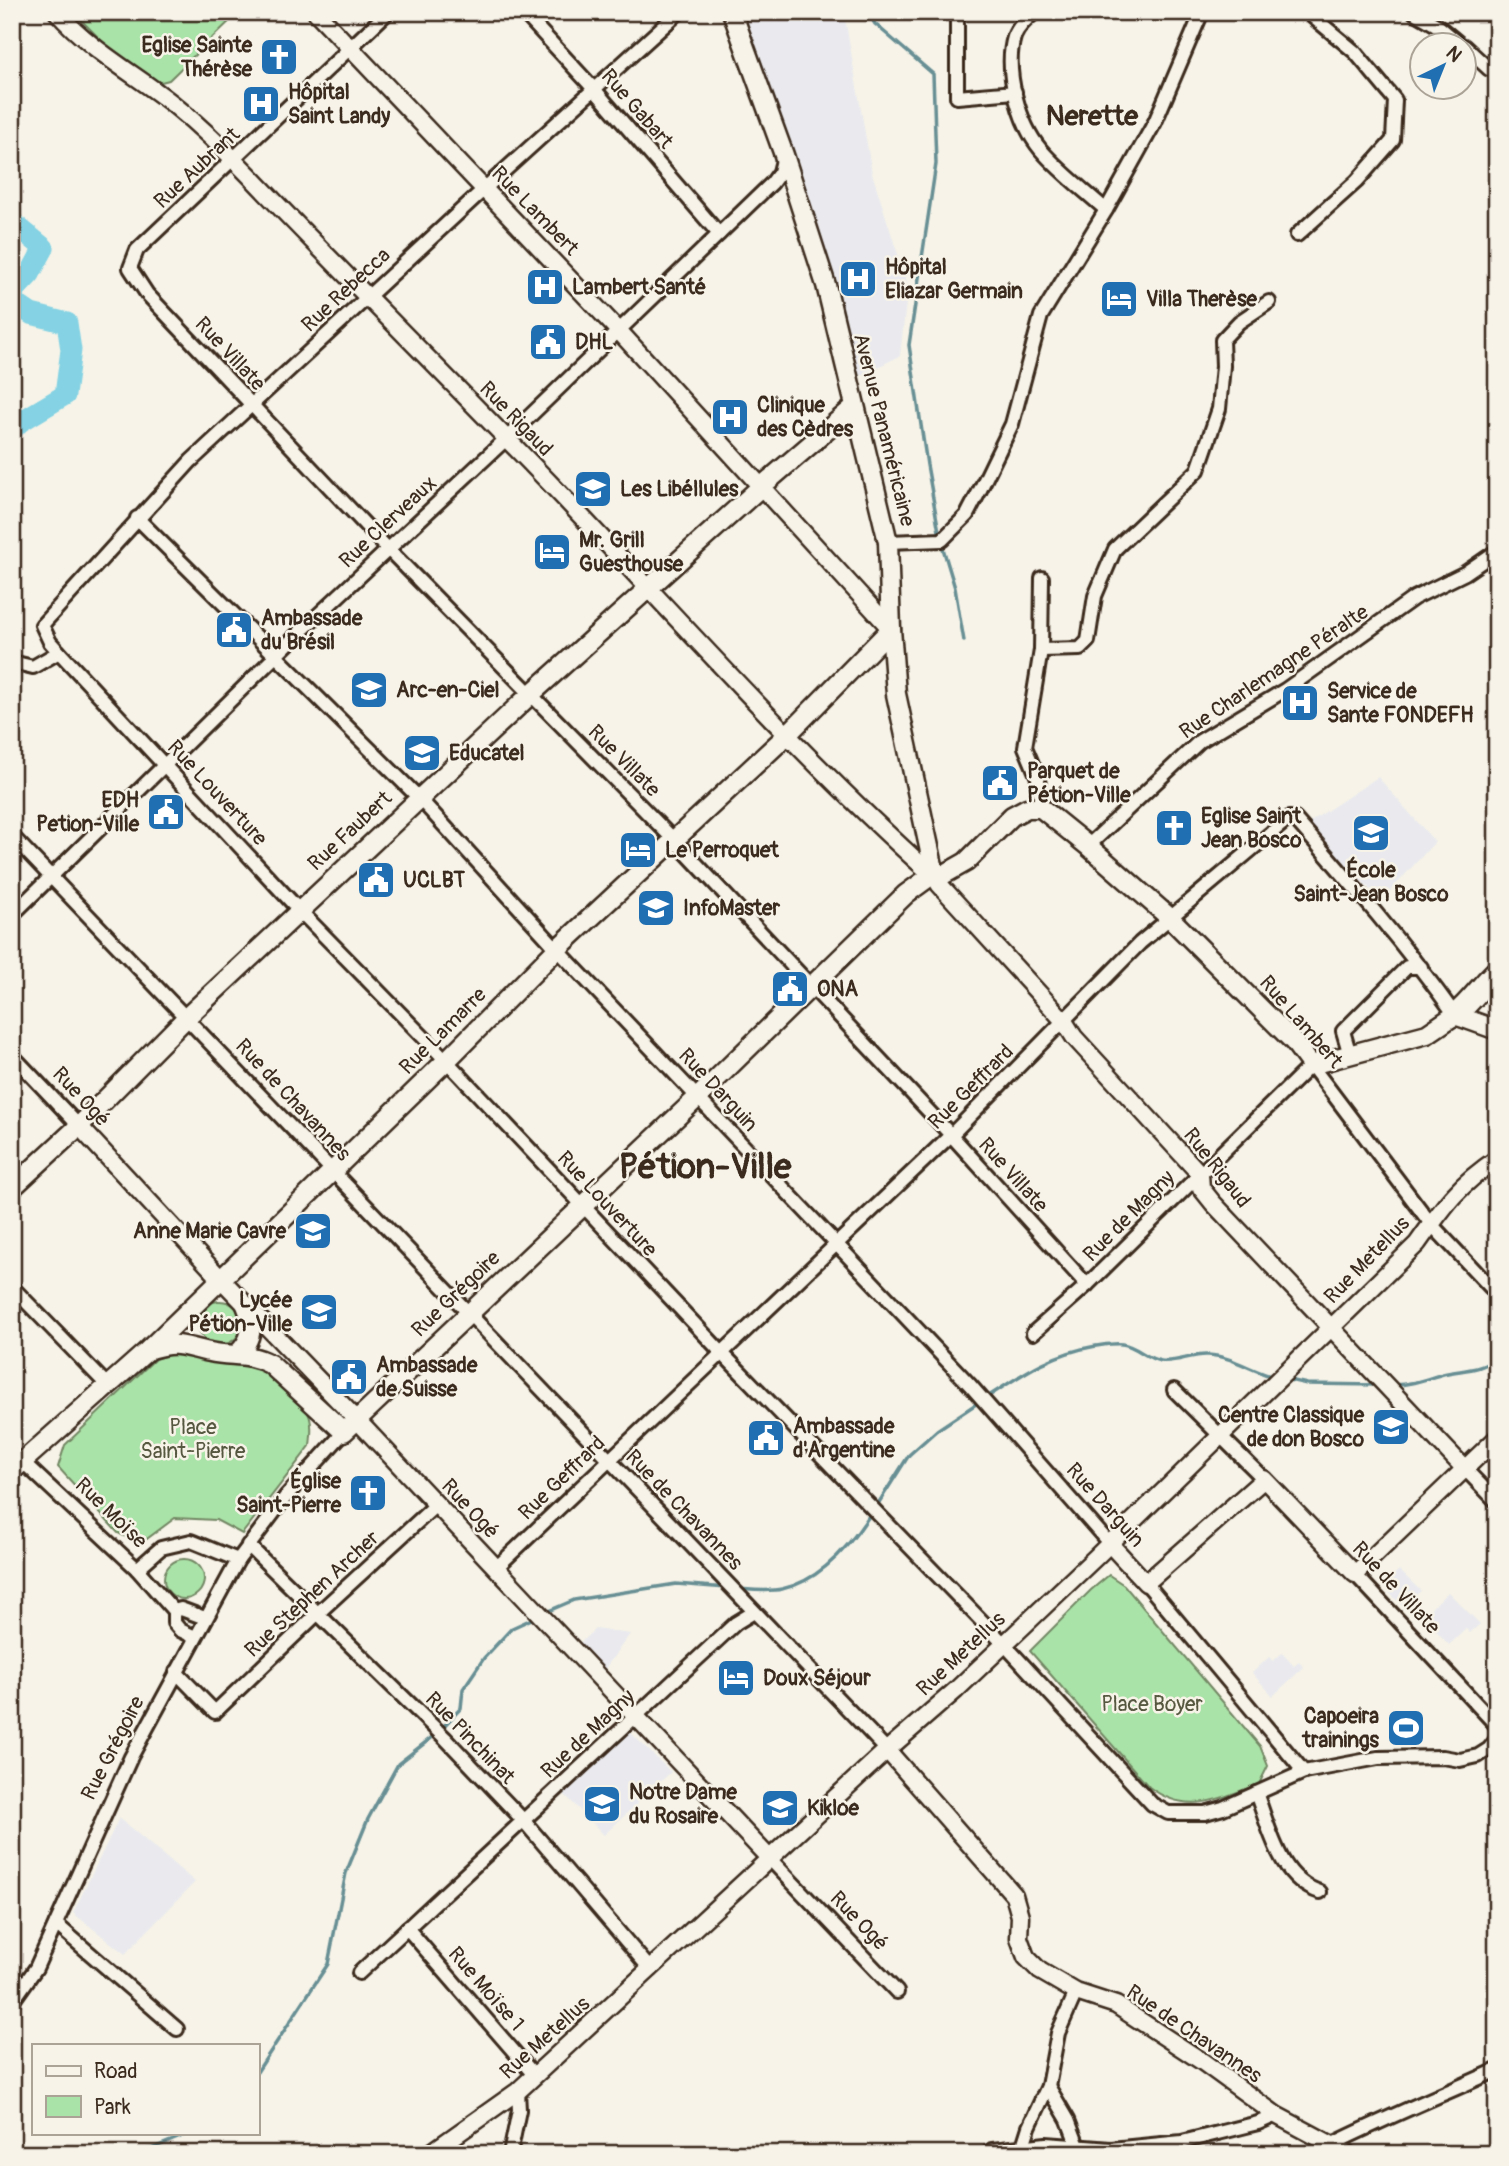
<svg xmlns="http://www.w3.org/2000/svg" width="1509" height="2166" font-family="Pangolin,sans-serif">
	<rect width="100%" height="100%" fill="#f7f3e8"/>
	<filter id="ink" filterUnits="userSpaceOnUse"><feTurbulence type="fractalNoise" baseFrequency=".0143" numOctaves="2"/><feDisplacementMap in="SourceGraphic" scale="14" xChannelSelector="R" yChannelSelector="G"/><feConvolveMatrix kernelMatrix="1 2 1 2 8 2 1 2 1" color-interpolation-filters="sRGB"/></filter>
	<g filter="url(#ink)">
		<!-- built -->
		<g fill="#eaeaee">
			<path d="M744,12H844L872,173L908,286L900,356L856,378L817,234Z"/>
			<path d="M1378,777L1435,842L1381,901L1307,824Z"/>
			<path d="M1399,1570L1421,1591L1402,1606L1382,1585Z"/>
			<path d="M1448,1592L1480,1624L1470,1633L1466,1629L1449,1645L1423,1616Z"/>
			<path d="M595,1629L630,1634L599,1677L572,1650Z"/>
			<path d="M1282,1653L1294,1666L1299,1662L1304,1667L1273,1696L1252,1673L1269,1657L1273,1661Z"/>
			<path d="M629,1731L671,1772L604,1835L564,1794Z"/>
			<path d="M119,1818L195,1882L125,1954L73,1913Z"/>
		</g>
		<!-- green -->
		<g fill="#aae3a8" stroke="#728663" stroke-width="2">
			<path d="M73,12H239L169,80L157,83L132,71Z"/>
			<circle cx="220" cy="1323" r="22"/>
			<path d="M183,1350C206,1362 219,1366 245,1359C259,1367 301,1400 308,1413C313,1423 311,1436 310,1446L242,1534L216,1520L175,1518L140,1544L118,1533L58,1467L65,1445L155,1359Z"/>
			<circle cx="184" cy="1579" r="20"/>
			<path d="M1109,1575L1124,1585L1260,1746L1268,1766L1259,1784C1218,1799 1188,1816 1149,1787L1030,1651L1091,1590Z"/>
		</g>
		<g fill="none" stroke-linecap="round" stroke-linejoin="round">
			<!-- stream -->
			<g stroke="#678f94" stroke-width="3.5">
				<path d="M868,12L875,24L933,74L936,164L909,345L927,465L940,537"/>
				<path d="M942,545L955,588L964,641"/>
				<path d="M1285,1379L1307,1384L1378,1385"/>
				<path d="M1393,1385C1411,1385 1426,1379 1443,1374C1463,1369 1480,1372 1497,1357"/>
				<path d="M986,1398C1024,1373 1050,1354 1096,1346C1104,1345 1114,1343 1122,1344C1137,1346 1146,1359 1161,1361C1177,1363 1192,1354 1208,1355C1231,1356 1252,1371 1274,1377"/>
				<path d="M876,1507L909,1455L937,1430L979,1402"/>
				<path d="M738,1589C752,1590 768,1592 782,1589C820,1581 851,1544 871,1513"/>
				<path d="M546,1612L574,1600L676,1584L727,1588"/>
				<path d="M441,1729L461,1708L463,1689L484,1658L512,1628L536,1617"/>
				<path d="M257,2072L328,1964L346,1873L368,1819L398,1764L435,1735"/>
				<path d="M113,2154L151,2149L190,2133"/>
			</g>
			<!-- river -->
			<g stroke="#84d2e3" stroke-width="21">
				<path d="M12,222L44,248L30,274L12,293"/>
				<path d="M12,301L31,314L67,323L71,350L65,395L20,422L12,430"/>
			</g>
			<defs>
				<g id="minor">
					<path d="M388,12L137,250L130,268L147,294L388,549L675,841L951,1135L1087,1285"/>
					<path d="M523,12L594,89L719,234"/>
					<path d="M679,12L483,190L191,461L42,625L50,642L59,652L299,910L439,1053L722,1353L1004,1644L1152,1804L1168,1813H1205L1223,1808L1304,1772L1378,1758L1443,1757L1460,1760L1478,1756L1489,1749L1497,1739"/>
					<path d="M957,12V97L1015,92"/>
					<path d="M1035,12C1027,19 1018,26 1014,37C1004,71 1019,124 1041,150C1060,172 1085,191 1106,210"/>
					<path d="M1414,12L1438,26L1462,46"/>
					<path d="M1464,46L1489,69"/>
					<path d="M1297,235L1357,181L1393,140L1395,100L1355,52L1307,12"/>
					<path d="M137,518L419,798L557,949L970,1385L1109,1543"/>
					<path d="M888,542L942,540L967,515L979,492L1012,424L1041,316L1106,210L1155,122L1202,12"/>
					<path d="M1041,650L1080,649L1088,641L1095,596L1115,549L1198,470L1219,409L1223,366L1222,340L1239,322L1269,302"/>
					<path d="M12,662L33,667L59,652"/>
					<path d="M1041,808L1038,778L1025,747L1041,650L1042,578"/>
					<path d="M12,836L887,1750"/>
					<path d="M1088,846L1200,741L1285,690L1414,598L1465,573L1497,551"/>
					<path d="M12,915L299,633L507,438L772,183L780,172L784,156"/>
					<path d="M12,1055L79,1126"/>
					<path d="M1350,1055L1343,1031L1407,967H1421"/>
					<path d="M12,1287L108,1386"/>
					<path d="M1033,1333L1087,1285L1311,1065L1431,1224L1497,1294"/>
					<path d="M1174,1390L1264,1479"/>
					<path d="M23,1462L137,1569L174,1611V1623L180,1630L195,1637"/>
					<path d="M1465,1469L1497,1502"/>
					<path d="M248,1545L445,1738L523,1820L651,1970"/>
					<path d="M496,1568L951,1135L1140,943L1289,818L1295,819C1351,883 1406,946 1455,1015"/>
					<path d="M137,1569L161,1548L191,1541L238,1560"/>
					<path d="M1355,1574L1497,1726"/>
					<path d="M1146,1583L1304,1772"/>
					<path d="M174,1611L181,1609L205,1618"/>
					<path d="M176,1672L215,1712L317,1614L437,1504"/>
					<path d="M1256,1793C1270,1829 1279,1879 1320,1892"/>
					<path d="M771,1860L897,1992"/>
					<path d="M56,1924L177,2029"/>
					<path d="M407,1928L535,2076"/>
					<path d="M359,1973L736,1623L754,1612"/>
					<path d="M12,2002L36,1968L131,1757L238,1560L287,1495L344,1432"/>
					<path d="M1048,2086L1068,2120L1079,2149"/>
					<path d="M1331,2145C1385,2118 1442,2095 1497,2070"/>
					<path d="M1023,2146L1029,2127L1048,2086L1058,2033L1076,1992"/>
					<path d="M510,2154L519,2110L518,2091"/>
					<path d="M987,2154L992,2150L1046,2144L1111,2149L1182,2142L1258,2123L1276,2115"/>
					<path d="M1488,2154L1497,2148"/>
				</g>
				<g id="tertiary">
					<path d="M57,12C89,49 135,74 173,104C200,126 226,151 250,176C353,284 460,389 564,498C684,625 800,756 930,873"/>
					<path d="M316,12L618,330L891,629"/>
					<path d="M939,884L1064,1021L1074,1037L1200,1174L1201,1188L1213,1203L1465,1469"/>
					<path d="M79,1126L220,1278L357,1420L771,1860"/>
					<path d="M1109,1543L1146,1583L1264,1479L1355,1574L1497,1438"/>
					<path d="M887,1750L1014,1895L1020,1916L1019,1938L1026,1957L1040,1971L1076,1992L1116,2005L1203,2062L1276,2115L1349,2154"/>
					<path d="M429,2154L518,2091L887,1750L956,1690L1096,1557L1417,1244C1444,1206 1457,1186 1497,1159"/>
				</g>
				<g id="secondary">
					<path d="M732,12L784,155L826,285L888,542L891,629L896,694L934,870"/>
					<path d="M943,875L966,862L1012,816L1027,808H1041L1088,846L1170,918L1294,1042L1311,1065L1427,1034L1455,1015L1497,1030"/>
					<path d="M12,1188L79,1126L187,1017L531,694L762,486L854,407"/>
					<path d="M150,1349C179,1340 183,1347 210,1352C232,1357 248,1352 270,1364L344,1432L697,1098L906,894L928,878"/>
					<path d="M237,1354C253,1340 254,1324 246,1305"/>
					<path d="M12,1471L147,1351L446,1061L557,949L786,736L891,629"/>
				</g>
				<path id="primary" d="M1455,1015C1471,1002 1482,985 1497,971"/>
			</defs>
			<!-- minor casing -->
			<use href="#minor" stroke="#3b2a1e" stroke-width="18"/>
			<!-- tertiary casing -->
			<use href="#tertiary" stroke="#3b2a1e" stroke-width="21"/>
			<!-- secondary casing -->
			<use href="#secondary" stroke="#3b2a1e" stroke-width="23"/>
			<!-- primary casing -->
			<use href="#primary" stroke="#3b2a1e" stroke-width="26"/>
			<!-- minor -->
			<use href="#minor" stroke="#f7f3e8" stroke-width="12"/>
			<!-- tertiary -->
			<use href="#tertiary" stroke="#f7f3e8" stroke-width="16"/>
			<!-- secondary -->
			<use href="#secondary" stroke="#f7f3e8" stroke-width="18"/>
			<!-- primary -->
			<use href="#primary" stroke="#f7f3e8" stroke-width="21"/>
		</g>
	</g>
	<!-- icons -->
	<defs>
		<symbol id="church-square" viewBox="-11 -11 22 22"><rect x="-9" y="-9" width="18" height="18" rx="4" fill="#1f6fb2" stroke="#f7f3e8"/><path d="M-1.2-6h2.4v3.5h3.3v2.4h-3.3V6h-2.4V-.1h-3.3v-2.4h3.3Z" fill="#fff"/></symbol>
		<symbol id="hospital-square" viewBox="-11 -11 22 22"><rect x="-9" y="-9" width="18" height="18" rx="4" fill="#1f6fb2" stroke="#f7f3e8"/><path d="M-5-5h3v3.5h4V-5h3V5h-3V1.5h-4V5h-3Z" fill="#fff"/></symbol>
		<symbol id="hotel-square" viewBox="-11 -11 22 22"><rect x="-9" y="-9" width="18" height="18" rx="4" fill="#1f6fb2" stroke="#f7f3e8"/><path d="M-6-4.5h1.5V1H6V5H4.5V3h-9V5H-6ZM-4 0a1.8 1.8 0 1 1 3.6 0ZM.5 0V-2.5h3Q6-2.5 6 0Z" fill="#fff"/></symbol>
		<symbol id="civic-square" viewBox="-11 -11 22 22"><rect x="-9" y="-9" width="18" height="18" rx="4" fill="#1f6fb2" stroke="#f7f3e8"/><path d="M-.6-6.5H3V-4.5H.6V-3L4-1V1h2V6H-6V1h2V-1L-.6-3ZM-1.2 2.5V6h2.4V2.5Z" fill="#fff"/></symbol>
		<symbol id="school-square" viewBox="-11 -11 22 22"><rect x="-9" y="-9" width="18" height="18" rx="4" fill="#1f6fb2" stroke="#f7f3e8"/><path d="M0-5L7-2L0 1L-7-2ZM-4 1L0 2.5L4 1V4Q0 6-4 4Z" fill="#fff"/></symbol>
		<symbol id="university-square" viewBox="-11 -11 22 22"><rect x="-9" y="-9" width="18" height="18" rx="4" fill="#1f6fb2" stroke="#f7f3e8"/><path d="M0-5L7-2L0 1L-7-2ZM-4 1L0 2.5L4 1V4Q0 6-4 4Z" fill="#fff"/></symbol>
		<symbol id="stadium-square" viewBox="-11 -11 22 22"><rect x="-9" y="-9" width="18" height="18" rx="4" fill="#1f6fb2" stroke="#f7f3e8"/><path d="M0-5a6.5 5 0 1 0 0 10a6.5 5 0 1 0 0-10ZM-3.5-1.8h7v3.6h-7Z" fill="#fff"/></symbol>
	</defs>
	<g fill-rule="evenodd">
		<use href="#church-square" x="257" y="35" width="44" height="44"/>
		<use href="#hospital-square" x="239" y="82" width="44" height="44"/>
		<use href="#hospital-square" x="836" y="257" width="44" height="44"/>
		<use href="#hospital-square" x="523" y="265" width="44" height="44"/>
		<use href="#hotel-square" x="1097" y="277" width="44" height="44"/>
		<use href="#civic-square" x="526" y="320" width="44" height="44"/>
		<use href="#hospital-square" x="708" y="395" width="44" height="44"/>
		<use href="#school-square" x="571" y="467" width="44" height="44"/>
		<use href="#hotel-square" x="530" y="530" width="44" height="44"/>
		<use href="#civic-square" x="212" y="608" width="44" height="44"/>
		<use href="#school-square" x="347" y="668" width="44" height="44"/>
		<use href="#hospital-square" x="1278" y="681" width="44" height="44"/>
		<use href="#university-square" x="400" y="731" width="44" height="44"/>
		<use href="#civic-square" x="978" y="761" width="44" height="44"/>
		<use href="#civic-square" x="144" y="790" width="44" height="44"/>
		<use href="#church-square" x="1152" y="806" width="44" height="44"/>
		<use href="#school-square" x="1349" y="811" width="44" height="44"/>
		<use href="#hotel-square" x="616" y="828" width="44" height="44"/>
		<use href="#civic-square" x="354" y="858" width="44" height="44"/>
		<use href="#school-square" x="634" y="886" width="44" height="44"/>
		<use href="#civic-square" x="768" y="967" width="44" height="44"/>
		<use href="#school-square" x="291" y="1209" width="44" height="44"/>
		<use href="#school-square" x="297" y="1290" width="44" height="44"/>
		<use href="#civic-square" x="327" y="1355" width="44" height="44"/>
		<use href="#university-square" x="1369" y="1405" width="44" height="44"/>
		<use href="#civic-square" x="744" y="1416" width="44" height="44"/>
		<use href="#church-square" x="346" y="1471" width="44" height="44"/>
		<use href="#hotel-square" x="714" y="1656" width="44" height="44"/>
		<use href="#stadium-square" x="1384" y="1706" width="44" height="44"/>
		<use href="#university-square" x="580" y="1782" width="44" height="44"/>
		<use href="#school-square" x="758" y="1786" width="44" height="44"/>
	</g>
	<g text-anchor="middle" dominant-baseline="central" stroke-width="5" stroke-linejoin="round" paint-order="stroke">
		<!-- poi labels -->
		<g font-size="21" font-weight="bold" fill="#3b2a1e" stroke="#f7f3e8" text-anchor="start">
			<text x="252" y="45" text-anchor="end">Eglise Sainte<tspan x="252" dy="24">Thérèse</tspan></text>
			<text x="288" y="92">Hôpital<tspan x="288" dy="24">Saint Landy</tspan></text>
			<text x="885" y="267">Hôpital<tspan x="885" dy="24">Eliazar Germain</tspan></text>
			<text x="572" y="287">Lambert Santé</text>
			<text x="1146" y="299">Villa Therèse</text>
			<text x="575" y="342">DHL</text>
			<text x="757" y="405">Clinique<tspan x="757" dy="24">des Cèdres</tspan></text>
			<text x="620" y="489">Les Libéllules</text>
			<text x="579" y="540">Mr. Grill<tspan x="579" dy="24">Guesthouse</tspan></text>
			<text x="261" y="618">Ambassade<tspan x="261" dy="24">du Brésil</tspan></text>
			<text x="396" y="690">Arc-en-Ciel</text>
			<text x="1327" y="691">Service de<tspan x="1327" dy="24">Sante FONDEFH</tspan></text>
			<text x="449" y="753">Educatel</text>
			<text x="1027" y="771">Parquet de<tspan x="1027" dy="24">Pétion-Ville</tspan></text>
			<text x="139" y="800" text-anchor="end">EDH<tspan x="139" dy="24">Petion-Ville</tspan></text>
			<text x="1201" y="816">Eglise Saint<tspan x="1201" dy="24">Jean Bosco</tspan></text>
			<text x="665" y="850">Le Perroquet</text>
			<text x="1371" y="870" text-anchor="middle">École<tspan x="1371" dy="24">Saint-Jean Bosco</tspan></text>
			<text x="403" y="880">UCLBT</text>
			<text x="683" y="908">InfoMaster</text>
			<text x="817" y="989">ONA</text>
			<text x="286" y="1231" text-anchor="end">Anne Marie Cavre</text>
			<text x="292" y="1300" text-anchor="end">Lycée<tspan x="292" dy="24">Pétion-Ville</tspan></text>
			<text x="376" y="1365">Ambassade<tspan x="376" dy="24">de Suisse</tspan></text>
			<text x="1364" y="1415" text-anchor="end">Centre Classique<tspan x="1364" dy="24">de don Bosco</tspan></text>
			<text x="793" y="1426">Ambassade<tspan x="793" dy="24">d'Argentine</tspan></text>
			<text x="341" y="1481" text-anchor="end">Église<tspan x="341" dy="24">Saint-Pierre</tspan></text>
			<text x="763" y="1678">Doux Séjour</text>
			<text x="1379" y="1716" text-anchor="end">Capoeira<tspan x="1379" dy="24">trainings</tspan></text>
			<text x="629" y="1792">Notre Dame<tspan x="629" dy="24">du Rosaire</tspan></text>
			<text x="807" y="1808">Kikloe</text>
		</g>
		<!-- street labels -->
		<g font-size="21" fill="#3b2a1e" stroke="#f7f3e8">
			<text transform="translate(637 109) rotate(49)">Rue Gabart</text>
			<text transform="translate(197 168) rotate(-43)">Rue Aubrant</text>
			<text transform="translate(535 211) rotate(46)">Rue Lambert</text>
			<text transform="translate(346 290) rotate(-43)">Rue Rebecca</text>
			<text transform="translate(230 354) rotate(47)">Rue Villate</text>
			<text transform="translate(516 419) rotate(46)">Rue Rigaud</text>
			<text transform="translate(884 430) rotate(76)">Avenue Panaméricaine</text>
			<text transform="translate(388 522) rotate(-43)">Rue Clerveaux</text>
			<text transform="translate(1274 672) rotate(-34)">Rue Charlemagne Péralte</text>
			<text transform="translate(624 761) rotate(45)">Rue Villate</text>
			<text transform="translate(217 793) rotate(47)">Rue Louverture</text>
			<text transform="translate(350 831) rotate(-43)">Rue Faubert</text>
			<text transform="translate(1301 1022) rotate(49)">Rue Lambert</text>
			<text transform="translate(443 1031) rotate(-45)">Rue Lamarre</text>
			<text transform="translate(971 1087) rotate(-45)">Rue Geffrard</text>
			<text transform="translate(718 1090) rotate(47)">Rue Darguin</text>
			<text transform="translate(81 1097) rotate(47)">Rue Ogé</text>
			<text transform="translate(293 1100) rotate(47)">Rue de Chavannes</text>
			<text transform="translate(1217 1168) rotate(52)">Rue Rigaud</text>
			<text transform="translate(1013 1175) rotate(48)">Rue Villate</text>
			<text transform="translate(607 1204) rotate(47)">Rue Louverture</text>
			<text transform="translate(1129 1216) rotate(-45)">Rue de Magny</text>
			<text transform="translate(1367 1260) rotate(-46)">Rue Metellus</text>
			<text transform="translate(456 1294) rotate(-44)">Rue Grégoire</text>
			<text transform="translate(562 1478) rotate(-44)">Rue Geffrard</text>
			<text transform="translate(1105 1505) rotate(48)">Rue Darguin</text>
			<text transform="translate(470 1509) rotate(47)">Rue Ogé</text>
			<text transform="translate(684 1510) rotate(46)">Rue de Chavannes</text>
			<text transform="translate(111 1513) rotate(44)">Rue Moïse</text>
			<text transform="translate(1396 1588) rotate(47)">Rue de Villate</text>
			<text transform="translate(312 1594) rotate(-43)">Rue Stephen Archer</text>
			<text transform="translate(961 1654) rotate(-43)">Rue Metellus</text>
			<text transform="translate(588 1734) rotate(-43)">Rue de Magny</text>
			<text transform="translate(470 1738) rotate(46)">Rue Pinchinat</text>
			<text transform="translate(113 1748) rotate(-63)">Rue Grégoire</text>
			<text transform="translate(859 1921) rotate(46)">Rue Ogé</text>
			<text transform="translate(486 1989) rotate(49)">Rue Moïse 1</text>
			<text transform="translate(1194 2034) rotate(34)">Rue de Chavannes</text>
			<text transform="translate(545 2038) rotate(-42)">Rue Metellus</text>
		</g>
		<!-- park labels -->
		<g font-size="21" fill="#575840" stroke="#f7f3e8">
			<text x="193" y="1427">Place<tspan x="193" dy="24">Saint-Pierre</tspan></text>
			<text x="1152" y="1704">Place Boyer</text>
		</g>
		<!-- district labels -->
		<g font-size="28" font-weight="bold" fill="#3b2a1e" stroke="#f7f3e8">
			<text x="1092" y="116">Nerette</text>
		</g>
		<!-- town labels -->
		<g font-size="35" font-weight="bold" fill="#3b2a1e" stroke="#f7f3e8">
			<text x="705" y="1167">Pétion-Ville</text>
		</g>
	</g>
	<!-- margin -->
	<rect width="1509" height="2166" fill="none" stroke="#f7f3e8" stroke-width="42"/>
	<rect x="21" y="21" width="1467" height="2124" fill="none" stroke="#3b2a1e" stroke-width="2.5" filter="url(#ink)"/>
	<!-- legend -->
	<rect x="32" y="2044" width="228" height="91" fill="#f7f3e8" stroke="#aca397" stroke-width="2"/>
	<rect x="46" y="2066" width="35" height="10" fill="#f7f3e8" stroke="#aca397" stroke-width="2"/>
	<text x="94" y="2078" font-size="21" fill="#3b2a1e">Road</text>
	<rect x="46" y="2096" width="35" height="21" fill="#aae3a8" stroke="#aca397" stroke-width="2"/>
	<text x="94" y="2114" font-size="21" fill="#3b2a1e">Park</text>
	<!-- north arrow -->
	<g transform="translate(1443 66) rotate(43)"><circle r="33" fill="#f7f3e8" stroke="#aca397" stroke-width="2"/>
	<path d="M0-5L12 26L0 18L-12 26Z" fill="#1f6fb2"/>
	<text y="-10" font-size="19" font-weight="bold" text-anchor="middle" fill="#3b2a1e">N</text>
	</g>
</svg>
